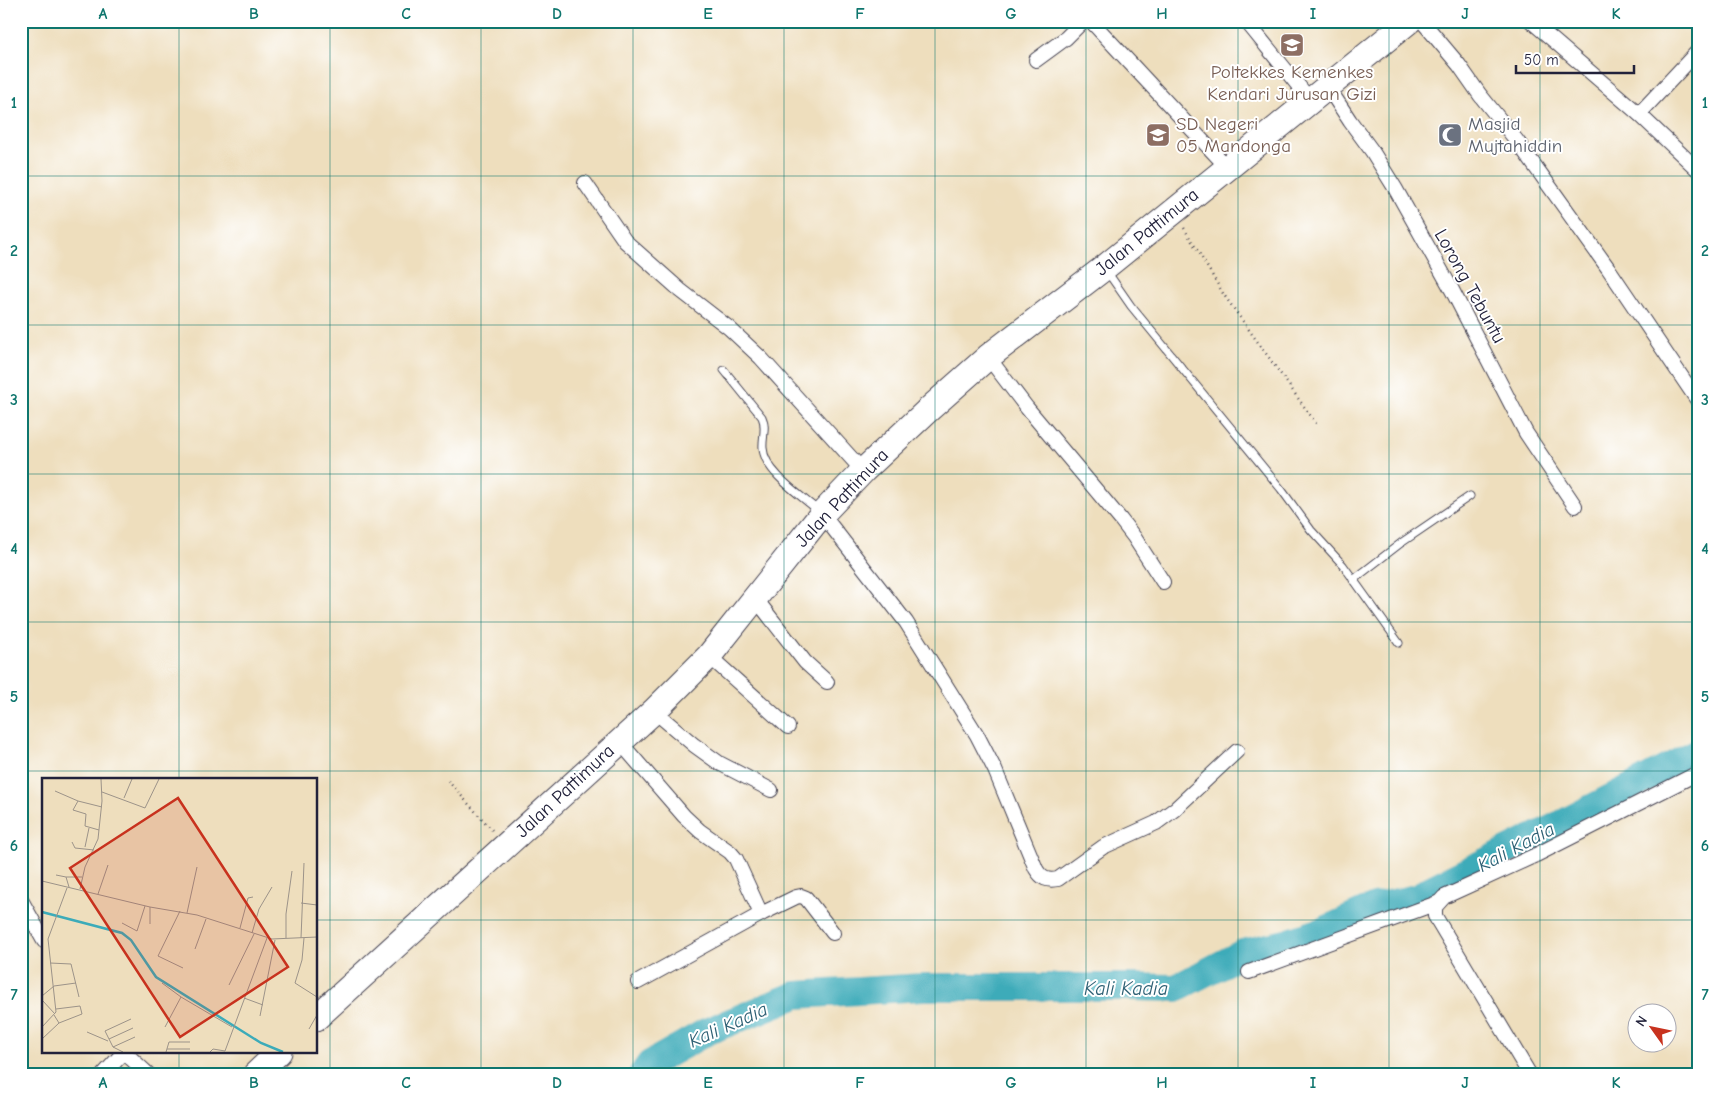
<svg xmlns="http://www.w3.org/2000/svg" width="1719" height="1096" font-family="'Comic Neue',sans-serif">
	<rect width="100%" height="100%" fill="#fff"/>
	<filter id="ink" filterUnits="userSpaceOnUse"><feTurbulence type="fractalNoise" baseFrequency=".02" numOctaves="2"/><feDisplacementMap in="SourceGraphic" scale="10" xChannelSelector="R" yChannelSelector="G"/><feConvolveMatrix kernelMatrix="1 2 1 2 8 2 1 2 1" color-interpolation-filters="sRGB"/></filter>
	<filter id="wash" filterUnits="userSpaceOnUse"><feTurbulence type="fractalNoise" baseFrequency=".0096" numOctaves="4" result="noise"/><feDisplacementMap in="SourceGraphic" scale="20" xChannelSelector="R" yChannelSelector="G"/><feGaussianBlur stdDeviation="1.12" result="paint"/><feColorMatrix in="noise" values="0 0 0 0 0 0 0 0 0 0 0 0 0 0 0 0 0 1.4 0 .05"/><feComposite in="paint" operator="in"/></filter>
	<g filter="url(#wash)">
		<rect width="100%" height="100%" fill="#eedebd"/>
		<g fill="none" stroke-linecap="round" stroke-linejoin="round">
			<!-- river -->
			<path stroke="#3cabb9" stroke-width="28" d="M642,1075L650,1064L706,1032L796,995L923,987H1128L1176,988L1243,953L1286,943L1325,930L1375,907L1421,897L1427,891L1563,823L1698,752"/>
		</g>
	</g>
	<g filter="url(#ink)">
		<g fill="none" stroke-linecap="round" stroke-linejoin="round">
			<defs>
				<g id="lane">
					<path d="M1106,270L1131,306L1281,489L1311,530L1343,565L1399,643"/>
					<path d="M724,370L762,417C767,427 762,438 763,448C764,472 803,497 820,512"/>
					<path d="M1353,580L1401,543L1470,496"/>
				</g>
				<g id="street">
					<path d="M1091,21L1227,167"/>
					<path d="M1246,21L1310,100"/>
					<path d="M1422,21L1459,65L1480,95L1517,141L1608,268L1698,401"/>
					<path d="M1531,21L1639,114L1698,170"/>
					<path d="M1036,60L1066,38L1083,21"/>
					<path d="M1327,86L1350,121L1372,151L1395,188L1452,290L1526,433L1575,506"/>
					<path d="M1639,114L1698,51"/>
					<path d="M585,183L625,241L680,290L729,328L761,358L863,471"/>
					<path d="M988,357L1027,408L1121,520L1134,537L1163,582"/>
					<path d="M822,514L906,622L977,735L995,770L1036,869C1042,879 1047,881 1058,879L1103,847L1156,823L1175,809L1237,751"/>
					<path d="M755,598L805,662L827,682"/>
					<path d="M709,656L788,727"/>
					<path d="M654,711L694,745L719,763L771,790"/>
					<path d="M619,741L684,816L700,831L730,852L736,859L761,914L638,982"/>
					<path d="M21,900L44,941"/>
					<path d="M761,914L796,897L801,896L806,898L833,933"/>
					<path d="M1249,972L1437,903"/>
					<path d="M124,1052L149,1075"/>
					<path d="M103,1075L124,1052"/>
					<path d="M1530,1075L1435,916V907L1444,897L1536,855L1698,773"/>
				</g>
				<g id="highway">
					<path d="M316,1018L654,711L709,656L822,514L863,471L927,411L988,357L1104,268L1409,21"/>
					<path d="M255,1075L279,1052"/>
				</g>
			</defs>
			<!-- lane casing -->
			<use href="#lane" stroke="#413e4e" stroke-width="9"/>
			<!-- street casing -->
			<use href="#street" stroke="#413e4e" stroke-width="16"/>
			<!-- highway casing -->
			<use href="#highway" stroke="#413e4e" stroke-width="27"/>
			<!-- path -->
			<g stroke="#413e4e" stroke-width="2.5" stroke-dasharray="1 4" stroke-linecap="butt">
				<path d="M1184,228L1224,295L1318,426"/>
				<path d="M448,781L492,830"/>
			</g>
			<!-- lane -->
			<use href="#lane" stroke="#fff" stroke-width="7"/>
			<!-- street -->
			<use href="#street" stroke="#fff" stroke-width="14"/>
			<!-- highway -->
			<use href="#highway" stroke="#fff" stroke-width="25"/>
		</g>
	</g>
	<!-- grid -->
	<path fill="none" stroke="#0f766e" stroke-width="1" stroke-opacity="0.55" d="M179,21V780M330,21V1075M481,21V1075M633,21V1075M784,21V1075M935,21V1075M1086,21V1075M1238,21V1075M1389,21V1075M1540,21V1075M21,176H1698M21,325H1698M21,474H1698M21,622H1698M21,771H1698M21,920H44M316,920H1698M179,1052V1075"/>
	<!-- icons -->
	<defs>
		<symbol id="university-square" viewBox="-11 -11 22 22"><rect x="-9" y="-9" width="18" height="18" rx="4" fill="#8d6e63" stroke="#fff"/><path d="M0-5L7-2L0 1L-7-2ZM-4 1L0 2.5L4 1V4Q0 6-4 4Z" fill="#fff"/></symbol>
		<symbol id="school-square" viewBox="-11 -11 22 22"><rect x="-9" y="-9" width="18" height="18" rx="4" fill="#8d6e63" stroke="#fff"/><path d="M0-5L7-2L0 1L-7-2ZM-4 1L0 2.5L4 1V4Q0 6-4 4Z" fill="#fff"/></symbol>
		<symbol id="mosque-square" viewBox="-11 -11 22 22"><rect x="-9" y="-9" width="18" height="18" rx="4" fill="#6b7280" stroke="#fff"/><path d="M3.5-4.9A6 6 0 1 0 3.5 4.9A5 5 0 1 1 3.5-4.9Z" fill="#fff"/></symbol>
	</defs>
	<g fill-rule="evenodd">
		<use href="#university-square" x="1278" y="31" width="28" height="28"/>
		<use href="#school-square" x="1144" y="121" width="28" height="28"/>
		<use href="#mosque-square" x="1436" y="121" width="28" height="28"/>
	</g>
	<g text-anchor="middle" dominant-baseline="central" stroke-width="4" stroke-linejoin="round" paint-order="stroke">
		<!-- education labels -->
		<g font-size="19" fill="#785e54" stroke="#fff">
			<text x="1292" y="72">Poltekkes Kemenkes<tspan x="1292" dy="22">Kendari Jurusan Gizi</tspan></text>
			<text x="1176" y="124" text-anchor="start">SD Negeri<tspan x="1176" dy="22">05 Mandonga</tspan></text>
		</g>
		<!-- worship labels -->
		<g font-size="19" fill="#5b616d" stroke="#fff" text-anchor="start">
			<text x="1468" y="124">Masjid<tspan x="1468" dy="22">Mujtahiddin</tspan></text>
		</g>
		<!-- street labels -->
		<g font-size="19" fill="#22223b" stroke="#fff">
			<text transform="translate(1147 232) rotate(-39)">Jalan Pattimura</text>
			<text transform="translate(1470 286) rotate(61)">Lorong Tebuntu</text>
			<text transform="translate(842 498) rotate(-47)">Jalan Pattimura</text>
			<text transform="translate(565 791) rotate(-43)">Jalan Pattimura</text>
		</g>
		<!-- water labels -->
		<g font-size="20" font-style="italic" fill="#2e6074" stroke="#fff">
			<text transform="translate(1516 847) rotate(-28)">Kali Kadia</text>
			<text x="1126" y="988">Kali Kadia</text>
			<text transform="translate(728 1025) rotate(-24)">Kali Kadia</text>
		</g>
	</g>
	<!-- overview -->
	<g transform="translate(42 778)">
		<rect width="275" height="275" fill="#eedebd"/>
		<path fill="none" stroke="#3cabb9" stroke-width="2.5" d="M0,134L80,155L89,162L114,199L219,265L241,274"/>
		<path fill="none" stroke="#9c9389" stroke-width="1" d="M13,13L36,23L31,32L44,36L43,48L57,52M60,14L103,30L117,1M82,20L90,1M36,23L60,29M30,64L33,70L52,72M43,69L47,50M14,97L24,99L27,109M24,99H40M0,103L108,129L155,137L230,161L275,159M38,111L43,89L56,61L60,23L59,1M56,116L66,87M259,125L275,127M138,133L116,178L141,190M145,135L155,89M80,145L95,153L103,128M108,146V129M198,150L206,120L211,119M210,155L217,131L230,109M244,160V136L250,93M259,160L262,85M262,160L260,182L253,205L275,219M153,171L164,141M8,185L29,186L37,219M120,205L139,219M187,207L212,156M0,218L12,208L34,205M202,220L221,227M0,222L13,236M12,237L17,245L40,236L38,228L14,231M218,238L233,162M0,249L14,234L6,161L25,110M123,249L139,219L190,249M267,251L275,237M45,254L66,263M0,261L17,245M67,261L91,250M71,269L93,259M125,271H148M81,274L71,269L63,253L89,241M124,274L127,264H148M168,274L171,271L183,273L225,160"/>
		<path fill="#c8321e" fill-opacity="0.15" stroke="#c8321e" stroke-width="2.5" d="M136,20L246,189L138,259L28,90Z"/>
		<rect width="275" height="275" fill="none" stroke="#22223b" stroke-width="2.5"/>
	</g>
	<!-- margin -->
	<rect width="1719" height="1096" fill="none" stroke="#fff" stroke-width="55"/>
	<!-- north arrow -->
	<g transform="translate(1652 1028) rotate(303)"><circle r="24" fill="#ffffff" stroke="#a7a7b1"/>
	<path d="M0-4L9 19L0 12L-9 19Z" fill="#c8321e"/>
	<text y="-8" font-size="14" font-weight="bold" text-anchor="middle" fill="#22223b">N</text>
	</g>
	<!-- scale -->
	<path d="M1516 65v8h118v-8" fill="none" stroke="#22223b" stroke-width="2.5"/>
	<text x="1524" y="65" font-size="15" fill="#22223b" stroke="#ffffff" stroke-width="4" paint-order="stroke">50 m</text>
	<rect x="28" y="28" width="1664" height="1040" fill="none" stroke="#0f766e" stroke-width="2"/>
	<g font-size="16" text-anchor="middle" font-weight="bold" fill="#0f766e">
		<text x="103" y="19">A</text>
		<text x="254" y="19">B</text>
		<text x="406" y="19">C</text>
		<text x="557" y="19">D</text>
		<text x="708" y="19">E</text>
		<text x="860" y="19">F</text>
		<text x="1011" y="19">G</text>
		<text x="1162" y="19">H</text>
		<text x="1313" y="19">I</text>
		<text x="1465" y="19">J</text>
		<text x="1616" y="19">K</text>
		<text x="14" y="108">1</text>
		<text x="1705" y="108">1</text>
		<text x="14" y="256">2</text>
		<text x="1705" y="256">2</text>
		<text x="14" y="405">3</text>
		<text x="1705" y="405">3</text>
		<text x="14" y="554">4</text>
		<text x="1705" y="554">4</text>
		<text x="14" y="702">5</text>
		<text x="1705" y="702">5</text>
		<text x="14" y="851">6</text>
		<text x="1705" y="851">6</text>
		<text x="14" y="1000">7</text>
		<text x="1705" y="1000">7</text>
		<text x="103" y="1088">A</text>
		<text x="254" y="1088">B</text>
		<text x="406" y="1088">C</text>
		<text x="557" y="1088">D</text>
		<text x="708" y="1088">E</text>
		<text x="860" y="1088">F</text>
		<text x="1011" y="1088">G</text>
		<text x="1162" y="1088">H</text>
		<text x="1313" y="1088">I</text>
		<text x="1465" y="1088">J</text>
		<text x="1616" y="1088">K</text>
	</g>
</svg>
